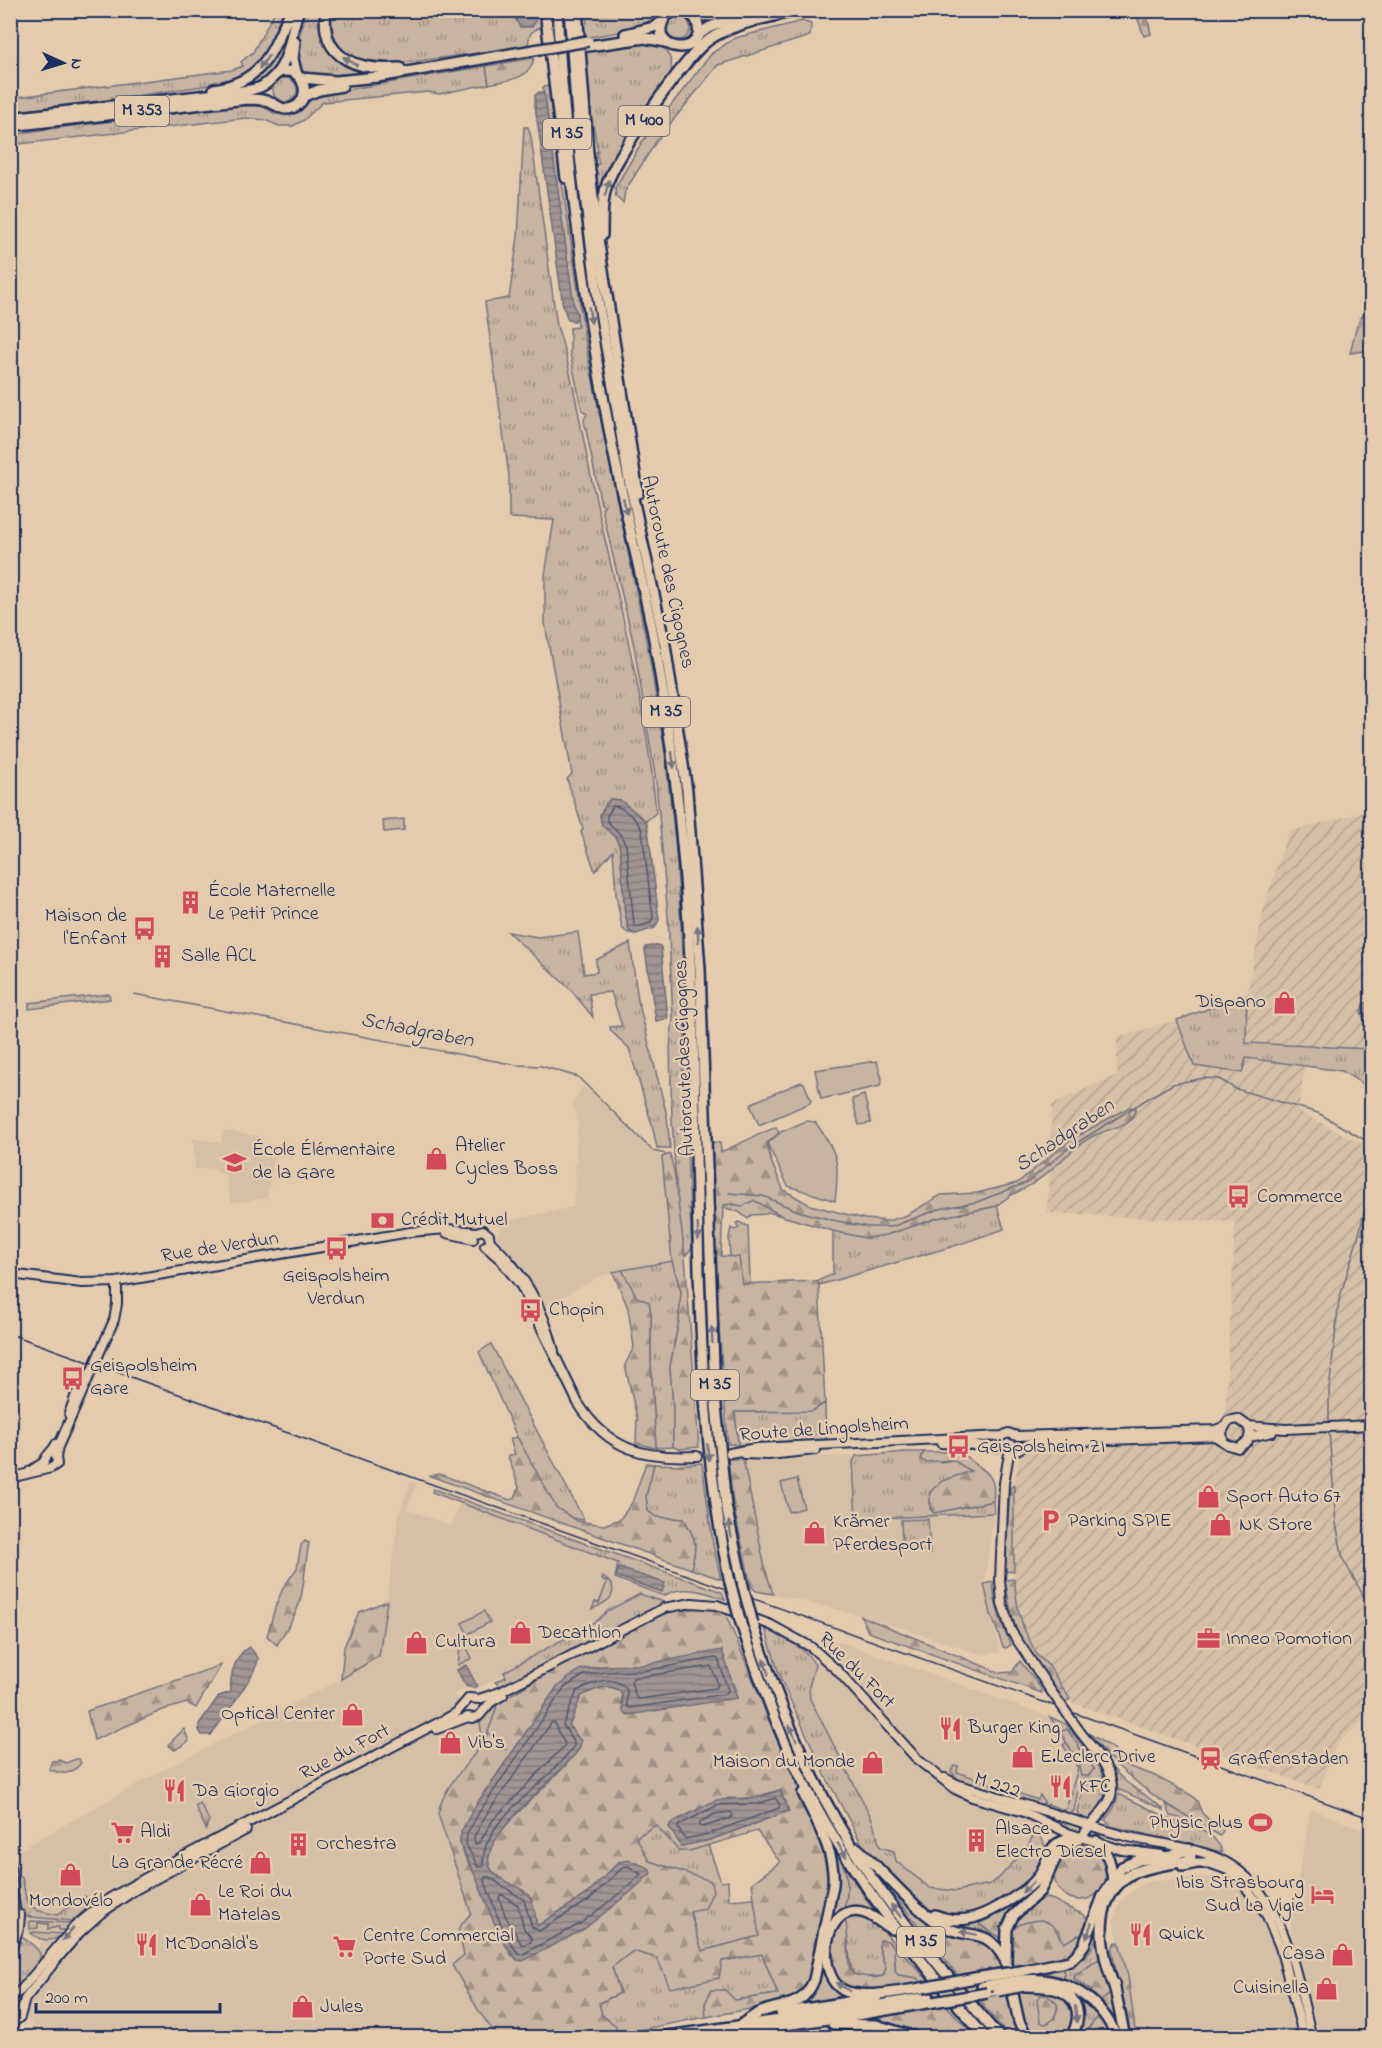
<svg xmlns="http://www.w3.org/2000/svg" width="1382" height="2048" font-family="'Indie Flower',sans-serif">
	<defs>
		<pattern id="industrial-furrows" width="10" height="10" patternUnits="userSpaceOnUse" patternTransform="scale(1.5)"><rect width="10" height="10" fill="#d6bfa7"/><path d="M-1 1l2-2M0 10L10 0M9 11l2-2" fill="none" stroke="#b7a492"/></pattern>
		<pattern id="grass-tufts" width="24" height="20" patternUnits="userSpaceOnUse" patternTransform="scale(1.5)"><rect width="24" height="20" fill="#c8b4a1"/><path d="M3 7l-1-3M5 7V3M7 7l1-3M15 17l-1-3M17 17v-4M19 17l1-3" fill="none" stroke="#a29386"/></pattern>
		<pattern id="forest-firs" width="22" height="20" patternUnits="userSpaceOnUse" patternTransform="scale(1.5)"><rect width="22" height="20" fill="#c8b4a1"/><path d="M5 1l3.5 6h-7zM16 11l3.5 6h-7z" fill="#a29386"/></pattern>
		<pattern id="water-rules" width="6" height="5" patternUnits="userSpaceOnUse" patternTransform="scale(1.5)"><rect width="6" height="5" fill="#a09592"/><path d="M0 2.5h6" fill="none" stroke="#827a7a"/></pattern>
	</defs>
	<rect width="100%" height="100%" fill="#e5cbad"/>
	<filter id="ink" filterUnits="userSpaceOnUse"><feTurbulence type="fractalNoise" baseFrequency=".0167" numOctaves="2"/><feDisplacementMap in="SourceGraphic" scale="12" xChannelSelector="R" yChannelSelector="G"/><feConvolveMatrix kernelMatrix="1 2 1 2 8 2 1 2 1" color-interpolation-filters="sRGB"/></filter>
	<g filter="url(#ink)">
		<!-- built -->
		<g fill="#d6bfa7">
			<path d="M583,1085L662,1157L672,1261L603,1275L544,1307L523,1269L496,1237L502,1222L573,1207L578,1123L573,1103Z"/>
			<path d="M223,1130L263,1137L261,1150L277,1153L276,1157H274L267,1198L231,1203L226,1175L218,1173L215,1168L195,1169L193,1138L221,1143Z"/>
			<path d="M856,1456L853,1462L856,1519L994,1513L984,1585L1000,1652L983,1655L861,1615L854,1614L773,1594L765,1568L743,1459Z"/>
			<path d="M411,1481L417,1483L407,1509L451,1526L460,1502L618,1564L615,1578L664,1596L661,1601L640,1594L607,1611L598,1620L504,1672L505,1674L475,1690L464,1688L455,1695L462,1717L474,1722L476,1725L480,1723L483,1742L448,1789L440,1803L438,1813L471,1913L458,1929L464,1955L480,2013L498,2037H33L32,2026L26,2015L33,1996L47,1977L39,1967L42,1955L38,1949L41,1942L31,1936L22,1925V1916L12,1854L161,1771L341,1679L379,1656L399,1514Z"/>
			<path d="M827,1637L1050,1717L1067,1742L1063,1745L1078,1767L1067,1807L1063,1810L1045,1812L1049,1818L1039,1836L1034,1833L1027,1848L998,1879L990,1884L956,1891L930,1888L880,1847L872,1819L810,1699L809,1687L815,1665Z"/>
			<path d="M1311,1809L1371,1833V2037H1320L1306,1987L1290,1922Z"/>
			<path d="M1235,1875L1254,1888L1269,1912L1302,2037H1136L1128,1976L1113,1921L1121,1901L1140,1885L1152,1881Z"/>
		</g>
		<!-- industrial -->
		<g fill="url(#industrial-furrows)">
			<path d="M1371,810V1049L1246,1043L1247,995L1264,906L1288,832Z"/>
			<path d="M1177,1020L1194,1066L1245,1058L1305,1067L1298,1111L1362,1144L1372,1153L1371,1190L1362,1234H1372L1371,1719L1365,1718L1336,1746L1319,1789L1072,1703L1049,1666L1037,1655L1024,1629L1018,1609L1014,1585V1485L1024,1432L1216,1426L1221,1422L1225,1415L1235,1222L1047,1213L1052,1104L1117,1075V1038Z"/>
		</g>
		<!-- grass -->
		<g fill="url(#grass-tufts)" stroke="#727280" stroke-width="1.5" fill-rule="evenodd">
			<path d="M275,11H287C270,45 263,71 224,83L106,100L11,112L10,98L232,70L243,66L241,62L253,52Z"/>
			<path d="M309,11H323L322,18L345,63L365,72C346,73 315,82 300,69C292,50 301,27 309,11Z"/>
			<path d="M330,11H540L542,27C530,31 529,34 528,46L419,61L367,64L349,56L335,42L329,23Z"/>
			<path d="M585,11H660C644,32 609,33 585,38L584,23H587Z"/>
			<circle cx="678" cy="28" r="12"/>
			<path d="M802,21L811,24L810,36L718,65L657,140L625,191L623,203L616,197L615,188L642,142L712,53L735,38Z"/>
			<path d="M288,26L283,51L277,66L259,82L244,86L263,70Z"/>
			<path d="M628,42C636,42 646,41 653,42C670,46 674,64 670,78L617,157L598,207L593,165L599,164L596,152L598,151L591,114L585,49Z"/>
			<path d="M486,66L489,84L439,94L428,92L323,102L304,120L293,126H279L265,120L246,118L11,145L10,136L33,131L233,106H262L276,114L289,115L302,109L316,95Z"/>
			<circle cx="285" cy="90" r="12"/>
			<path d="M548,86L587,352L648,649L665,753L675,839L681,926L685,1040L682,1049L692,1248L685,1256L677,1199L672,1120L670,1048L673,1019L668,917L656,781L634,646L602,509L604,506L601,504L584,420L587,414L582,410L570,354V328L578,327L577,313L574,307L543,87Z"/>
			<path d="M524,127H528L531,137L557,326C575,380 582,439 595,495C618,600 647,705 656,813L646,821L620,800L610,799L600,815L602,825L616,838L620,847L625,913L629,931L636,934L628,933L622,928L616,894L613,851L595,871L581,832L583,829L567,779L572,774L545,624V575L554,520L509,518V476L485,302L509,298L518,237Z"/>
			<path d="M1371,309V350L1350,353C1354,339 1356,315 1371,309Z"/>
			<path d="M508,932L538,937L578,932L584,974L597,972L596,960L630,943L638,1000L667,1116L670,1148H657L652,1125L629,1048L611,1031L610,1027L622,1026L611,992L589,994L593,1017L570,989Z"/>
			<path d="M109,994L110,999L29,1009V1003Z"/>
			<path d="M1247,995L1246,1043L1371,1049V1089L1342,1071L1246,1058L1242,1073L1194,1066L1177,1020Z"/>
			<path d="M1371,1190V1234H1362Z"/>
			<path d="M754,1200L782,1216L768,1212L766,1214L751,1215L748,1219L739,1212L722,1207L723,1205L731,1204L743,1206Z"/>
			<path d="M997,1206L1004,1229L954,1246L819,1285L818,1281L833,1274V1231L866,1238L886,1235L937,1218Z"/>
			<path d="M738,1222L748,1226L750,1283L742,1284L739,1258L730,1257L729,1237L731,1228L734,1230L739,1228L736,1223Z"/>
			<path d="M672,1261L681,1291L679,1320L670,1367L673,1406V1447L656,1448L651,1361V1314L637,1298L622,1270Z"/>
			<path d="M491,1344L584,1520L571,1518L556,1508L517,1437L479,1352Z"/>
			<path d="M825,1403L826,1439L738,1445L735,1412L812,1411Z"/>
			<path d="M906,1452H925L921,1456L941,1462L953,1460L972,1471L930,1492V1509L934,1513L993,1501L994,1513L856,1519L853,1462L856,1456Z"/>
			<path d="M702,1463L713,1544L721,1579L691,1569C697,1544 697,1541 684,1519L656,1517L648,1511L646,1496L654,1464L682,1465Z"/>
			<path d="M433,1489L722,1592L725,1599C707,1593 681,1583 664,1596L615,1578L618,1563L432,1492Z"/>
			<path d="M928,1519L930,1554L925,1551L909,1552L902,1547L901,1520Z"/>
			<path d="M603,1577L612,1584C616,1600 604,1603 592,1609L595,1602L599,1603L607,1582L602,1580Z"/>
			<path d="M640,1594L667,1603L666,1606L638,1617L518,1681L516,1679L501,1686L495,1682L506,1677L504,1672L598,1620L607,1611Z"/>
			<path d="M765,1628C783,1639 804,1645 815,1665L809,1687L810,1699L872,1819L880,1847L894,1851L896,1861L930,1888L956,1891L990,1884L998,1879L1027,1848L1035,1832L1042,1839L1046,1848L1036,1875L1004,1902L975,1914L952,1917L930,1910L879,1865L864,1848L827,1779L781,1680Z"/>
			<path d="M461,1639H462L472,1658L458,1665Z"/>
			<path d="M498,1702L493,1722L483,1742L480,1723L490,1709Z"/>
			<path d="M1050,1717L1066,1724L1100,1769L1105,1783L1091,1779L1083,1782L1078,1791L1074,1811L1069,1814L1046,1808L1048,1804L1063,1810L1066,1809L1078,1768L1063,1745L1067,1742L1080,1767L1094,1769L1067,1730L1060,1732Z"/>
			<path d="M954,1765L958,1766L957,1772L1038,1800L1040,1795L1045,1803L1039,1804L968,1784L958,1779L951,1771Z"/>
			<path d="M1109,1765L1126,1782L1163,1808L1164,1810L1118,1789L1116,1779Z"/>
			<path d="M1091,1782L1100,1785L1098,1788H1106C1105,1801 1096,1812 1088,1821L1079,1819L1077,1811L1084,1786Z"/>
			<path d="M1119,1794L1174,1821L1191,1825L1212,1836L1220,1846L1222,1852L1111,1826L1105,1820L1114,1808Z"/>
			<path d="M200,1803L209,1820L206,1829L196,1808V1805Z"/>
			<path d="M1166,1804L1197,1822L1171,1816Z"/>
			<path d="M656,1825L689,1851L708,1845L721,1882L728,1881L729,1900L754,1898L760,1936L702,1951L690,1912L711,1882L649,1861L636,1837Z"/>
			<path d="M842,1863L876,1914L841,1912C850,1900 848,1876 842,1863Z"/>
			<path d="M16,1877H22L27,1903L39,1911L57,1915L84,1896L95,1901L73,1921L22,1916Z"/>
			<path d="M888,1884L933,1924L927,1925L924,1933L887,1886Z"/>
			<path d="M1046,1898C1053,1898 1056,1902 1063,1905C1087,1918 1090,1910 1089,1942L1064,1943L1058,1930L1008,1937C1013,1918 1026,1904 1046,1898Z"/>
			<path d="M857,1916L869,1919L878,1925L931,1984L920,1985L917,1978L898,1975L895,1970V1959L887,1941L881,1940L879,1947L886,1968L883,1976L861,1977L853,1974C847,1958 851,1933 842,1922L846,1918Z"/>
			<path d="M30,1921L72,1923L65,1930H59V1927L48,1929V1924L38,1923V1928L30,1929Z"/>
			<path d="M980,1921V1925L1001,1938L1000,1941L982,1933L949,1925V1923L963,1924Z"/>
			<path d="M34,1932L61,1934L62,1935C51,1943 41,1941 31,1933Z"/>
			<path d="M1098,1933L1103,1958C1092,1961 1087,1970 1076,1974L1074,1978L1092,1990V1993L1064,1978V1967C1084,1961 1092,1953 1098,1933Z"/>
			<path d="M19,1935C30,1943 41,1948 42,1962L15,1991L11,1992V1956Z"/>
			<path d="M633,1951L657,1958L722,1961L762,1954L778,1994L705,2004L706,2017L617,2034L616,2026L602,2015L599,2003L620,1993L612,1967Z"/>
			<path d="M822,1957L828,1983L844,1995V1998L797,2006C818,1992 818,1981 822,1957Z"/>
			<path d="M1035,1988C1044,1991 1056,1992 1064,1997C1077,2007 1075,2026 1065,2037H1035L1032,2034C1031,2029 1027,2027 1024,2022C1020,2013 1018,2002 1015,1992ZM1053,1999L1057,2004L1058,2009L1040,2021V2014Z"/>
			<path d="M1111,1993L1117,2020H1116L1101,2001Z"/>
			<path d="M1074,1995L1085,2002L1099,2015L1081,2037H1076L1083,2019Z"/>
		</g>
		<!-- forest -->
		<g fill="url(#forest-firs)" stroke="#727280" stroke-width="1.5" fill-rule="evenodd">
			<path d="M1135,11H1146L1151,34L1144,36Z"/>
			<path d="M534,58C530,80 508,80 489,84L486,66Z"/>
			<path d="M1130,1107L1136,1108C1132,1128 1111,1127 1095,1135C1071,1147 1055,1170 1032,1184C1020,1192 1007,1195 997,1206L937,1218L886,1235L866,1238L833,1231L782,1216L754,1200L743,1206L731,1204L723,1205L721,1256L739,1257L742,1284L818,1281L819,1285L825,1403L812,1411L735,1412L738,1445L728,1444L717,1303L712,1142L720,1143L721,1152L776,1127L779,1133L767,1143L771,1161L783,1189L789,1193L810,1205L865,1219L888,1221L907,1215L941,1195L977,1193L1017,1183L1073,1138Z"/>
			<path d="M670,1154L674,1171L685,1256L699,1447L679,1449L673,1447V1406L670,1367L679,1320L681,1291L672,1261L662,1157Z"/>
			<path d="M622,1270L637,1297L649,1302L651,1314V1361L656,1448L636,1443L637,1418L625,1365L634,1347L628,1308L613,1272Z"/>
			<path d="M517,1437L556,1507L577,1521L604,1525L620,1519L632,1503L646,1463L654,1464L646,1496L648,1511L656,1517L684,1519C697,1541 697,1544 691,1569L430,1476L439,1474L510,1500L515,1498L519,1487L508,1456L515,1454L510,1439Z"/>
			<path d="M925,1452C938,1452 956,1450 967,1457C970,1459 972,1462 974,1463C991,1474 996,1480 993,1501L934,1513L930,1508V1492L942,1481L971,1471L953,1460L925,1462L921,1460V1456Z"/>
			<path d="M728,1459H743L765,1568L773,1594L756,1591L751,1586L733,1504Z"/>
			<path d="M1014,1485V1571L1005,1572L1010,1488Z"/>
			<path d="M305,1541L309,1543C305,1563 305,1582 300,1601C296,1616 285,1631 277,1645L267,1636L275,1608L283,1588L297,1568L301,1545Z"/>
			<path d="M1014,1579L1018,1609L1024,1629L1037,1655L1049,1666L1070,1699L1065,1702L1020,1638L1012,1618L1005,1580Z"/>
			<path d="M993,1582C994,1605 1001,1625 1011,1645L1006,1648L1003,1647L991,1614L984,1584Z"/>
			<path d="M387,1601L379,1656L341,1679L344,1647L359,1612Z"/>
			<path d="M707,1608L725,1613L825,1850L829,1870L828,1892L809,1984L797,1996L787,2002L706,2017L705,2004L711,1990H725L735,2000L778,1994L762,1954L722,1961L719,1978L670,1988L657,1958L633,1951L612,1967L620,1993L599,2003L602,2015L616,2026L617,2034L601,2038L498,2037L480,2013L452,1965L464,1955L458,1929L471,1913L438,1814C443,1785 468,1766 483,1742C490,1729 494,1716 498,1702L560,1666L645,1621L679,1609ZM722,1651L737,1698L621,1705L622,1696L620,1691C606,1682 594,1690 581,1696L569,1726L581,1741C572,1776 474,1833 490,1868C495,1878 521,1892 531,1899L537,1926L586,1895L619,1862L650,1874L624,1896L512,1956L493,1920L476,1877L464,1855L460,1844V1838L474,1808L557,1687L583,1669L604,1666L642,1665ZM780,1790L788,1811L710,1840L681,1846L728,1798C748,1800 762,1795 780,1790ZM656,1825L679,1851H689L757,1831L780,1862L752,1883L759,1936L702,1951L690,1912L705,1909L713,1891L711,1881L649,1861L636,1837Z"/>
			<path d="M861,1616L1000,1673L1012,1672L1020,1661L1041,1688L1042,1693L868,1632Z"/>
			<path d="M221,1665L196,1708L187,1703L163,1710L94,1740L87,1711Z"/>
			<path d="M184,1729L189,1741L175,1750L168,1745Z"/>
			<path d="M1067,1729L1094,1769L1088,1776H1081L1077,1759L1060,1732Z"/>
			<path d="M1088,1733L1114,1749L1122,1762L1130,1767L1153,1775L1191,1795L1197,1801L1202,1813L1209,1820L1223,1826V1830L1220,1836L1152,1795L1115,1764Z"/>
			<path d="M76,1759H79L81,1763C70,1776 63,1775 49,1769L52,1761L59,1760L66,1763Z"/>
			<circle cx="1080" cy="1874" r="26"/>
			<path d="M839,1858C848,1870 849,1890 845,1905C843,1912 835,1918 831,1925L828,1923L836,1860Z"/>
			<path d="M1012,1906L1015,1909L1003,1928L1001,1938L980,1925V1921Z"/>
			<path d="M1041,1920C1058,1925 1054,1931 1064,1943L1078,1935L1083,1936C1082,1944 1075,1955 1067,1959C1057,1963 1023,1967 1010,1969C1008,1937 1003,1923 1041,1920Z"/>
			<path d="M842,1922L846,1923L847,1928L849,1965L853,1974L873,1978L883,1976L886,1968L879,1947L880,1940L887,1941L894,1947L895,1970L898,1975L917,1978L920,1981V1985C895,1988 868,1993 842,1986C839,1981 833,1975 831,1970C827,1958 832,1930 842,1922Z"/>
			<path d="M933,1924C950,1930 983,1938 994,1950C999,1955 1000,1961 1002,1967L958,1976L924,1933L927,1925Z"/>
			<path d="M1119,1942L1128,1976L1136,2037H1128L1112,1950L1114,1943Z"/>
			<path d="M1103,1958L1111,1993L1101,2001L1092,1993V1990L1074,1979L1076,1974C1087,1970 1092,1961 1103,1958Z"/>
			<path d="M1064,1967V1978L1045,1973V1970Z"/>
			<path d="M1008,1993L1018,2032L1022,2037H1010L977,1999Z"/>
			<path d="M1041,1995H1047L1057,2004C1058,2013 1053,2023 1044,2024L1040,2021L1037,1999Z"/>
			<path d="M945,2004L975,2037H922L880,2022L878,2017L880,2014Z"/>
			<path d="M1099,2015L1111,2037L1081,2038Z"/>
			<path d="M850,2029L870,2032L892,2037H774L811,2032Z"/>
		</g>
		<!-- park -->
		<g fill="#c8b4a1" stroke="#727280" stroke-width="1.5">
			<path d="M404,819V830L384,832L383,821Z"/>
			<path d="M877,1061L882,1079L880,1086L821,1099L815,1070Z"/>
			<path d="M801,1082L804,1083L811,1100L810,1103L759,1125L751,1107L752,1103Z"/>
			<path d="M864,1095L871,1123L859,1125L852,1099Z"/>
			<path d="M806,1121L815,1122C838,1153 840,1162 835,1201L788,1186L769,1147L768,1143L781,1132Z"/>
			<path d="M797,1479L804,1508L789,1512L781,1483Z"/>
			<path d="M484,1611L490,1622L468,1634L462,1623Z"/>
		</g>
		<!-- water -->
		<g fill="url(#water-rules)" stroke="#6b6c7d" stroke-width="1.5">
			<path d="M511,11H535V22L532,27H520Z"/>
			<path d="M539,92L543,93L545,96L574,307L577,313V319L573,322L568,320L563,306L535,105V95Z"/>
			<path d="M610,799L620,800L646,821L648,829L659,920L655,928L636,934L629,931L625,913L620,847L616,838L602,825L600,814Z"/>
			<path d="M658,945L661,947L668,1019L656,1021L645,950L646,947Z"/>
			<path d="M1371,1001V1022H1365L1361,1012L1363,1004Z"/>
			<path d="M619,1568L665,1583L662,1592L616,1576Z"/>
			<path d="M249,1647C252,1650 257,1655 258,1658C260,1669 219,1724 211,1735H202L199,1730V1724L219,1696L231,1692C229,1677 235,1655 249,1647Z"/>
			<path d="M722,1650L737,1698L628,1715L623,1712L622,1693C610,1680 594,1690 581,1696L569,1726L581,1741C581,1750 573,1756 567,1763C548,1784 483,1836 489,1864C493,1882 522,1883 531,1899C535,1906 535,1918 537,1926L586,1895L619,1862L629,1860L649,1868L651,1873L633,1890L584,1929L523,1961L517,1960L504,1943L493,1920L476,1877L460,1844L461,1832L474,1808L557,1687L579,1670L604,1666L642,1665Z"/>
			<path d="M466,1665L477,1686L473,1688L466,1686L457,1670Z"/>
			<path d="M780,1790L789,1811L710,1840L681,1846L669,1827L671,1823L716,1800L757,1798Z"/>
		</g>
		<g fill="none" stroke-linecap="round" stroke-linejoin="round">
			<!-- shore -->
			<g stroke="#505873" stroke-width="1.5">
				<path d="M613,806C623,806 639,821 642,831L653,918L650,923L637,927L634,925L626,845L620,834L607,821V816Z"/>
				<path d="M715,1658L718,1659L728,1690L726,1694L630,1708L627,1706V1690C613,1672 593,1683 577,1691L563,1725L574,1742V1746C567,1755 560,1763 552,1771C527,1797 481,1826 483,1866L478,1867L466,1844L467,1834L480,1811L564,1688L584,1675L605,1672L643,1671Z"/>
				<path d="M711,1666L718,1684L716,1688L639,1699L636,1698L631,1682L633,1678Z"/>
				<path d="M552,1722L555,1723C556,1732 564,1738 565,1745L493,1820L479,1843L475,1844L474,1837L486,1815Z"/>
				<path d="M775,1798L780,1805L779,1808L708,1834L685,1839L678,1828L679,1825L718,1805L758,1804Z"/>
				<path d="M730,1812L733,1814L731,1818L703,1827L699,1826L700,1822L715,1814Z"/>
				<path d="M628,1866L641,1874L629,1886L580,1924L521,1955C504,1943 492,1900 484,1879L485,1877H489L524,1900L532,1927L539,1931L589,1900L623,1867Z"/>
				<path d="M501,1894L518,1905L524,1929L532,1938L531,1942L522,1945L505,1915L499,1898Z"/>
			</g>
			<!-- stream -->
			<g stroke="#6b6c7d" stroke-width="1.5">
				<path d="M134,994L517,1065L541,1066L578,1077L653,1151L665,1154"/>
				<path d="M729,1193L763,1196L798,1211L832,1220L868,1227H891L939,1209L977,1202L1028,1182L1067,1149L1152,1096L1173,1084L1204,1078L1219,1079L1236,1089L1318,1113L1372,1144"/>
				<path d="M1329,1423V1391L1339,1300L1359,1234L1372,1180"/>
				<path d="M1329,1431L1336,1523L1343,1559L1372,1611"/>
			</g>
			<defs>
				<g id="major">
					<path d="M447,1233L473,1239"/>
					<path d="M485,1246L501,1260L521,1286L578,1403C608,1450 644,1459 697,1456"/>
					<path d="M10,1274L82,1283L117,1282L410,1232L448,1229L476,1232L483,1230L489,1235L490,1241C523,1272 543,1306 554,1351"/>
					<path d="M69,1414L76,1394L86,1379"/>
					<path d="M1248,1426L1286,1429L1372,1425"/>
					<path d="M1250,1437L1272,1432"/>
					<path d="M941,1443L1000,1447"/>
					<path d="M730,1453L756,1448L1002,1436L1008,1433L1017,1436L1215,1430L1223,1427"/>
					<path d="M744,1454L768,1455L816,1450"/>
					<path d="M1009,1454L1031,1443L1215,1436L1228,1445L1238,1448L1248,1441L1250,1433L1248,1426L1238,1419L1228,1421L1222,1432L1223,1440"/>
					<path d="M1009,1454L1004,1483L1000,1580L1002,1603L1011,1631L1049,1688"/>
					<path d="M30,1471L44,1462C46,1455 53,1451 56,1444"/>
					<path d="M10,1478L51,1468L57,1464L56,1457L58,1447L114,1320L117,1304V1282"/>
					<path d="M437,1729L468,1717L473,1718L479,1716L491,1702L503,1695"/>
					<path d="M1078,1729C1092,1749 1123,1777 1108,1803C1101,1815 1089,1825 1082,1837"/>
					<path d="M945,1778L959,1785C994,1795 1029,1806 1064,1817C1084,1823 1104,1831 1125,1836C1153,1843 1183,1845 1210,1855C1284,1882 1295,1971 1312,2038"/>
					<path d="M10,1862L15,1910L10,1939"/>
					<path d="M1206,1862L1228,1870L1242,1882L1267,1916L1280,1947L1304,2038"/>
					<path d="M10,1953L19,1928L20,1915"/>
					<path d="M13,1996L21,1990L75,1926L110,1898L192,1852L449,1717L456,1713L469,1698L479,1699L500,1692L664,1608L692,1603L717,1605L771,1625L811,1647L838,1671L918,1760L955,1789L972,1797L1024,1812L1068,1833L1122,1850L1162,1855"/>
					<path d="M10,2025L20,2017L25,1999L57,1959L80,1932L100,1914L135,1890L246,1830"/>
				</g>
				<g id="highway">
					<path d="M326,10C319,60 360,71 400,68"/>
					<path d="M545,10L566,178"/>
					<path d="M557,10C565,151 583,291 609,429C622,500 640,569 654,639C664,697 673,755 679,813C694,952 694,1094 698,1234C701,1352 705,1467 730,1582"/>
					<path d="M569,10L580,156L598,300L628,475L665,645L687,791L700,969L715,1396L726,1506L743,1586"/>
					<path d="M577,10L588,153L597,232L638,493"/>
					<path d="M674,10L665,17C644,54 712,59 696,19L685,10"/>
					<path d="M691,13C706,19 725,14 740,10"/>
					<path d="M625,34L654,27L662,22"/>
					<path d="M697,37C708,24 724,23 741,19"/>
					<path d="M295,42L293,59L297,75"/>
					<path d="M588,46L645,38L666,42"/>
					<path d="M276,74C291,57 290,31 299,10"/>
					<path d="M301,78L336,81L378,77L528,51"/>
					<path d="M214,89C265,81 271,52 291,10"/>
					<path d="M304,96L319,90L342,86"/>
					<path d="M10,118L250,90C255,89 260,88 264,85C273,80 275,70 287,71C307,72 311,102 292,108C281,112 276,103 266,101C260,99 253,99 247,99L10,126"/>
					<path d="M602,235C602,218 602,200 607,184C616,156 686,55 710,39C736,22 769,18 798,10"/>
					<path d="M740,1620C756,1669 773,1718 795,1765C843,1866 913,1954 986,2038"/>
					<path d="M753,1624C781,1714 819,1801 872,1878C911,1934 956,1986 1000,2038"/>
					<path d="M1096,1841C1109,1852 1111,1865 1113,1881"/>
					<path d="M857,1848C884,1871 915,1912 947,1928C973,1940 986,1926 1005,1960"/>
					<path d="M1183,1866L1197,1863H1212"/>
					<path d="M935,1915C963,1927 986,1915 1010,1900C1021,1893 1031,1887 1039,1876C1052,1855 1045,1843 1075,1838"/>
					<path d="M892,1929C878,1923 868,1908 850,1912C822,1918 818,1976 843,1990C862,2000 901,1991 922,1988"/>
					<path d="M1021,1971L1070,1961L1079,1952L1084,1945L1103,1896L1122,1867L1139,1860L1171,1856L1189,1849L1191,1857L1186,1861C1171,1864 1144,1867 1131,1874C1090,1900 1100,1950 1115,1989"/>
					<path d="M975,1978L994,1975"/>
					<path d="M1022,1980C1065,1976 1101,1998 1117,2038"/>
					<path d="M1114,1984L1125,2038"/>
					<path d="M1024,1986C1043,1986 1072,1987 1077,2010C1079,2021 1076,2029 1070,2038"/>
					<path d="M982,1987L996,1984"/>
					<path d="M781,2013L877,1997"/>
					<path d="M742,2024C748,2020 753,2016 759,2013C783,2002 802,2010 814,1980L833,1885C836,1853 816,1821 803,1793"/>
					<path d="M833,2024L876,2025L918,2038"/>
					<path d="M653,2038L830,2013L929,1997"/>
					<path d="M721,2038L770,2027L851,2016L933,2002"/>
					<path d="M1028,2038L1019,2022L1006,1962L1007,1929L1013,1916L1040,1891L1060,1849L1082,1837"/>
				</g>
			</defs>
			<!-- major casing -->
			<use href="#major" stroke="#1b2f5e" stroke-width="12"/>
			<!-- highway casing -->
			<use href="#highway" stroke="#1b2f5e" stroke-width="14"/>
			<!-- major -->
			<use href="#major" stroke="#e5cbad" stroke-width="8"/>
			<!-- highway -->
			<use href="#highway" stroke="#e5cbad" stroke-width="9"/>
			<!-- rail -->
			<path stroke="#1b2f5e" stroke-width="1.5" d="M10,1334L1372,1819"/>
			<defs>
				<path id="major-bridge" d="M1049,1688L1078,1729"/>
				<g id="highway-bridge">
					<path d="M528,51L588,41"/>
					<path d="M730,1582L740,1620"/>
					<path d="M743,1586L753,1624"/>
					<path d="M994,1975L1021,1971"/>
					<path d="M996,1984L1022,1980"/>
					<path d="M922,1988L975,1978"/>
					<path d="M998,1991L1024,1986"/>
					<path d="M933,2002L987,1993"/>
				</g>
			</defs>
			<!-- major-bridge casing -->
			<use href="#major-bridge" stroke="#1b2f5e" stroke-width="12" stroke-linecap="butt"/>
			<!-- highway-bridge casing -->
			<use href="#highway-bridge" stroke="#1b2f5e" stroke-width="14" stroke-linecap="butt"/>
			<!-- major-bridge -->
			<use href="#major-bridge" stroke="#e5cbad" stroke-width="8"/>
			<!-- highway-bridge -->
			<use href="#highway-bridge" stroke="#e5cbad" stroke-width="9"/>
		</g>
		<!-- one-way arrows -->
		<defs><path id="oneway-solid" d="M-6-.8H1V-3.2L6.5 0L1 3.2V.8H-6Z" transform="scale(1.5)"/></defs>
		<g fill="#767582">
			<use href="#oneway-solid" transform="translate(350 61) rotate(-149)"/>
			<use href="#oneway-solid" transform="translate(264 62) rotate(126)"/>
			<use href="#oneway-solid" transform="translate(607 188) rotate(-75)"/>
			<use href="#oneway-solid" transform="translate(590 315) rotate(81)"/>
			<use href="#oneway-solid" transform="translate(625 506) rotate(78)"/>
			<use href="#oneway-solid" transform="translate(673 760) rotate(83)"/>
			<use href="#oneway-solid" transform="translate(698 934) rotate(-93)"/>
			<use href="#oneway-solid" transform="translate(698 1232) rotate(88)"/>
			<use href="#oneway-solid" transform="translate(712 1335) rotate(-93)"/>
			<use href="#oneway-solid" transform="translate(708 1452) rotate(84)"/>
			<use href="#oneway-solid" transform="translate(730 1529) rotate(-100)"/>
			<use href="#oneway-solid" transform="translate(766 1667) rotate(-109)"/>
			<use href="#oneway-solid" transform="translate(793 1733) rotate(-114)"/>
			<use href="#oneway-solid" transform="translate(842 1850) rotate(58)"/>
			<use href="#oneway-solid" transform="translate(1028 1887) rotate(137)"/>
			<use href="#oneway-solid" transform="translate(896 1911) rotate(-128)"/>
			<use href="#oneway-solid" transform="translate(1089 1931) rotate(108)"/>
			<use href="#oneway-solid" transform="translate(968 1933) rotate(-168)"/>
			<use href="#oneway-solid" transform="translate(68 1934) rotate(131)"/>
			<use href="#oneway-solid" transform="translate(843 1987) rotate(-149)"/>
			<use href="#oneway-solid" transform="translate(1076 2014) rotate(84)"/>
		</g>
	</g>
	<!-- icons -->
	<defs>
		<symbol id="building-bare" viewBox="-9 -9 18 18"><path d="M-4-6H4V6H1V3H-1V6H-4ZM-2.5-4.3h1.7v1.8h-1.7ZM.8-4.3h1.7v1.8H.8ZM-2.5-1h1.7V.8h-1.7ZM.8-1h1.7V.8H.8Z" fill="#d1495b" stroke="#e5cbad" stroke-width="2.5" paint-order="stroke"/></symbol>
		<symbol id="bus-bare" viewBox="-9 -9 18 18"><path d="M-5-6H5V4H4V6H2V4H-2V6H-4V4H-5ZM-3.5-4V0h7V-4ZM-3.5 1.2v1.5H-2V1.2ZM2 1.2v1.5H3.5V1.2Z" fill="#d1495b" stroke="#e5cbad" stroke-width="2.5" paint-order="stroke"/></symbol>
		<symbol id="shop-bare" viewBox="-9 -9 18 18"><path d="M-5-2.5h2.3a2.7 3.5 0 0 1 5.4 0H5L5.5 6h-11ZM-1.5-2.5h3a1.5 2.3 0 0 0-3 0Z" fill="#d1495b" stroke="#e5cbad" stroke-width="2.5" paint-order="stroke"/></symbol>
		<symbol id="school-bare" viewBox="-9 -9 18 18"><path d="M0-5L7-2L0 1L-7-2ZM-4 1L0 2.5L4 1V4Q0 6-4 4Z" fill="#d1495b" stroke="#e5cbad" stroke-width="2.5" paint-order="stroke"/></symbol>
		<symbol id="bank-bare" viewBox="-9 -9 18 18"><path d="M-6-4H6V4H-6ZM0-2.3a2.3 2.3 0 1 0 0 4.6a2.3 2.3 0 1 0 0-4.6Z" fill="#d1495b" stroke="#e5cbad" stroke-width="2.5" paint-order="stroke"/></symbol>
		<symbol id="parking-bare" viewBox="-9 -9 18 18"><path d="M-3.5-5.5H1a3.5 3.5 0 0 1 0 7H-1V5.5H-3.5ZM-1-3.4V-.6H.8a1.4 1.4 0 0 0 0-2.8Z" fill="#d1495b" stroke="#e5cbad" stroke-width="2.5" paint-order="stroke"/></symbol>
		<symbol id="office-bare" viewBox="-9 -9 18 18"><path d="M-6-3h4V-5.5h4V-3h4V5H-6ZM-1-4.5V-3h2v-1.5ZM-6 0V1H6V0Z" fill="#d1495b" stroke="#e5cbad" stroke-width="2.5" paint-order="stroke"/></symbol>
		<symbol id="restaurant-bare" viewBox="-9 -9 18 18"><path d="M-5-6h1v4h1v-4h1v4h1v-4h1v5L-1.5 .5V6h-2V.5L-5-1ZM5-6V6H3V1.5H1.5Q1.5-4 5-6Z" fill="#d1495b" stroke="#e5cbad" stroke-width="2.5" paint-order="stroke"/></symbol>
		<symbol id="station-bare" viewBox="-9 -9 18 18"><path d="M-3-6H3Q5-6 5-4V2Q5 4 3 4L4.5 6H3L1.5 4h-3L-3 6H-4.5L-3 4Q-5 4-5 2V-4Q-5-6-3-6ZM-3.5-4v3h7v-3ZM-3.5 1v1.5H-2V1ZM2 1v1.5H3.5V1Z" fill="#d1495b" stroke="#e5cbad" stroke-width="2.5" paint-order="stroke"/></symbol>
		<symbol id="stadium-bare" viewBox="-9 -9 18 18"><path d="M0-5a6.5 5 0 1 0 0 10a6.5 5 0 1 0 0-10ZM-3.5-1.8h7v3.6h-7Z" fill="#d1495b" stroke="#e5cbad" stroke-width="2.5" paint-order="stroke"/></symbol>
		<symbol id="supermarket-bare" viewBox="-9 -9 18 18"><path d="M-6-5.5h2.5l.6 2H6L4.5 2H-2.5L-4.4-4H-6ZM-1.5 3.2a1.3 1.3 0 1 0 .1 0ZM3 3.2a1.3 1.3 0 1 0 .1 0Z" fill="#d1495b" stroke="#e5cbad" stroke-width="2.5" paint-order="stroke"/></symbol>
		<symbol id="hotel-bare" viewBox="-9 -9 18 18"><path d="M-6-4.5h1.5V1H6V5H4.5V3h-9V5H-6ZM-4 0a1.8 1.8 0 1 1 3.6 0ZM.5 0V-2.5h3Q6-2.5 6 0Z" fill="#d1495b" stroke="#e5cbad" stroke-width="2.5" paint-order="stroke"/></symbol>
	</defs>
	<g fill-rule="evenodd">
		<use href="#building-bare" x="174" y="886" width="33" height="33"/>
		<use href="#bus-bare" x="128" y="912" width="33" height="33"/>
		<use href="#building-bare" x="146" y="940" width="33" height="33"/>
		<use href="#shop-bare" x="1268" y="986" width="33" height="33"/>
		<use href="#shop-bare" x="420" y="1142" width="33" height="33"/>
		<use href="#school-bare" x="218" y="1146" width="33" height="33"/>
		<use href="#bus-bare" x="1222" y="1180" width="33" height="33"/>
		<use href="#bank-bare" x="366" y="1204" width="33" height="33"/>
		<use href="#bus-bare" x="320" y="1232" width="33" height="33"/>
		<use href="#bus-bare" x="514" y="1294" width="33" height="33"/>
		<use href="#bus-bare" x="56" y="1362" width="33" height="33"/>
		<use href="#bus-bare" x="942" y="1430" width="33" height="33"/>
		<use href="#shop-bare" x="1192" y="1480" width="33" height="33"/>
		<use href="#parking-bare" x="1034" y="1504" width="33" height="33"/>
		<use href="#shop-bare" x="1204" y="1508" width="33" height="33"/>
		<use href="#shop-bare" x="798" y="1516" width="33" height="33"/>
		<use href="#shop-bare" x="504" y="1616" width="33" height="33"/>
		<use href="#office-bare" x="1192" y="1622" width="33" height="33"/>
		<use href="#shop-bare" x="400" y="1626" width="33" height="33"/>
		<use href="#shop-bare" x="336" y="1698" width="33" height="33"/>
		<use href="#restaurant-bare" x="934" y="1712" width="33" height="33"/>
		<use href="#shop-bare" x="434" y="1726" width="33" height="33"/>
		<use href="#shop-bare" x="1006" y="1740" width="33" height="33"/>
		<use href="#station-bare" x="1194" y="1742" width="33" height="33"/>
		<use href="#shop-bare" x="856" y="1746" width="33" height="33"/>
		<use href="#restaurant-bare" x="1044" y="1770" width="33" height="33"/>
		<use href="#restaurant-bare" x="158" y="1774" width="33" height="33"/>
		<use href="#stadium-bare" x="1244" y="1806" width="33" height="33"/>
		<use href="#supermarket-bare" x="106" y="1816" width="33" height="33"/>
		<use href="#building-bare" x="960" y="1824" width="33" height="33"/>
		<use href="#building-bare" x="282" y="1828" width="33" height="33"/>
		<use href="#shop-bare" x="244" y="1846" width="33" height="33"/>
		<use href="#shop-bare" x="54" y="1858" width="33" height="33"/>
		<use href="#hotel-bare" x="1306" y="1878" width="33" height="33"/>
		<use href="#shop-bare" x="184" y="1888" width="33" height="33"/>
		<use href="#restaurant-bare" x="1124" y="1918" width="33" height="33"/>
		<use href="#restaurant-bare" x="130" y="1928" width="33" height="33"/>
		<use href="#supermarket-bare" x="328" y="1930" width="33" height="33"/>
		<use href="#shop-bare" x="1326" y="1938" width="33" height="33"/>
		<use href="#shop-bare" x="1310" y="1972" width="33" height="33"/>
		<use href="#shop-bare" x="286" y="1990" width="33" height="33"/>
	</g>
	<g text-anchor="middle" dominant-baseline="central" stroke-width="5" stroke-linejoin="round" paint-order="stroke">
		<!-- shield labels -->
		<g fill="#e5cbad" stroke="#585e76" stroke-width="1.5">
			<rect x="115" y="96" width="54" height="30" rx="4.5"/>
			<rect x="618.5" y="106" width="51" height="30" rx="4.5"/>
			<rect x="543" y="119" width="48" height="30" rx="4.5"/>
			<rect x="642" y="697" width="48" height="30" rx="4.5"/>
			<rect x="691" y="1370" width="48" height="30" rx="4.5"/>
			<rect x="897" y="1927" width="48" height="30" rx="4.5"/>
		</g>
		<g font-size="18" font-weight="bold" fill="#1b2f5e">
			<text x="142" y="111">M 353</text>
			<text x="644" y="121">M 400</text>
			<text x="567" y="134">M 35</text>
			<text x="666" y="712">M 35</text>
			<text x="715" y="1385">M 35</text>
			<text x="921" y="1942">M 35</text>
		</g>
		<!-- street labels -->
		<g font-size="20" fill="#1b2f5e" stroke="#e5cbad">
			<text transform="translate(667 572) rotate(78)">Autoroute des Cigognes</text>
			<text transform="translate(685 1058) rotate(-92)">Autoroute des Cigognes</text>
			<text transform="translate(220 1248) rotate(-9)">Rue de Verdun</text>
			<text transform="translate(824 1430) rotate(-4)">Route de Lingolsheim</text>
			<text transform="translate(856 1671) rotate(45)">Rue du Fort</text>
			<text transform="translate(345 1753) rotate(-28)">Rue du Fort</text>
			<text transform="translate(997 1786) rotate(17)">M 222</text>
		</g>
		<!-- poi labels -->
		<g font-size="20" fill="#1b2f5e" stroke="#e5cbad" text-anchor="start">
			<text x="208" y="891">École Maternelle<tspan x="208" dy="23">Le Petit Prince</tspan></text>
			<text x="127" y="916" text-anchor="end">Maison de<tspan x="127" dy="23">l'Enfant</tspan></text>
			<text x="181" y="956">Salle ACL</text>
			<text x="1266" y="1002" text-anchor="end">Dispano</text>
			<text x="455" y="1146">Atelier<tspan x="455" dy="23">Cycles Boss</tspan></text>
			<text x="252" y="1150">École Élémentaire<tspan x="252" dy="23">de la Gare</tspan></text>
			<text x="1257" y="1197">Commerce</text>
			<text x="401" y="1220">Crédit Mutuel</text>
			<text x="336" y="1276" text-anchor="middle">Geispolsheim<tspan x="336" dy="23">Verdun</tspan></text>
			<text x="549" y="1310">Chopin</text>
			<text x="90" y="1366">Geispolsheim<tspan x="90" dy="23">Gare</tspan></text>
			<text x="977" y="1447">Geispolsheim ZI</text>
			<text x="1226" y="1497">Sport Auto 67</text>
			<text x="1068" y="1521">Parking SPIE</text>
			<text x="833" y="1522">Krämer<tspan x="833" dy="23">Pferdesport</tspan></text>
			<text x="1239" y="1525">NK Store</text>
			<text x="538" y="1633">Decathlon</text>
			<text x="1226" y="1639">Inneo Pomotion</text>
			<text x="435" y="1642">Cultura</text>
			<text x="335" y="1714" text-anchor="end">Optical Center</text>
			<text x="968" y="1728">Burger King</text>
			<text x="468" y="1743">Vib's</text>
			<text x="1040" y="1757">E.Leclerc Drive</text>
			<text x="1228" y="1759">Graffenstaden</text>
			<text x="855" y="1762" text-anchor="end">Maison du Monde</text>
			<text x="1079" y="1787">KFC</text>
			<text x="193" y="1791">Da Giorgio</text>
			<text x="1243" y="1823" text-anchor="end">Physic plus</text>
			<text x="995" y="1829">Alsace<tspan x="995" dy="23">Electro Diesel</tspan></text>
			<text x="140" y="1832">Aldi</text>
			<text x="316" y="1844">Orchestra</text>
			<text x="243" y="1863" text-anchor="end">La Grande Récré</text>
			<text x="1304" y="1883" text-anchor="end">Ibis Strasbourg<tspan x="1304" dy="23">Sud La Vigie</tspan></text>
			<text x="218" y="1892">Le Roi du<tspan x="218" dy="23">Matelas</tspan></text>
			<text x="71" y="1901" text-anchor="middle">Mondovélo</text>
			<text x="1159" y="1934">Quick</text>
			<text x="363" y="1936">Centre Commercial<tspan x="363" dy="23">Porte Sud</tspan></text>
			<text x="165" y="1944">McDonald's</text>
			<text x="1325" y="1954" text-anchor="end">Casa</text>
			<text x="1309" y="1988" text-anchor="end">Cuisinella</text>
			<text x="320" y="2007">Jules</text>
		</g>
		<!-- water labels -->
		<g font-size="21" font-style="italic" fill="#2f3e66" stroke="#e5cbad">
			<text transform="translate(417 1031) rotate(11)">Schadgraben</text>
			<text transform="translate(1065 1136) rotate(-34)">Schadgraben</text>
		</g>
	</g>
	<!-- margin -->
	<rect width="1382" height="2048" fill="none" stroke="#e5cbad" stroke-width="36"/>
	<rect x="18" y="18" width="1346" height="2012" fill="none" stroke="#1b2f5e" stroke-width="2" filter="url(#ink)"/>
	<!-- north arrow -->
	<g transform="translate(63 63) rotate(94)" stroke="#e5cbad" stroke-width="4.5" paint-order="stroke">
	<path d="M0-4.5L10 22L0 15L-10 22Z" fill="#1b2f5e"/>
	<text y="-9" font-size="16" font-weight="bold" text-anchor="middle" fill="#1b2f5e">N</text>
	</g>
	<!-- scale -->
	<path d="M36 2003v9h184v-9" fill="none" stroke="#1b2f5e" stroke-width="3"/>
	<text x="45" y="2003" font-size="18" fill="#1b2f5e" stroke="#e5cbad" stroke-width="4.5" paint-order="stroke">200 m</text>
</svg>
